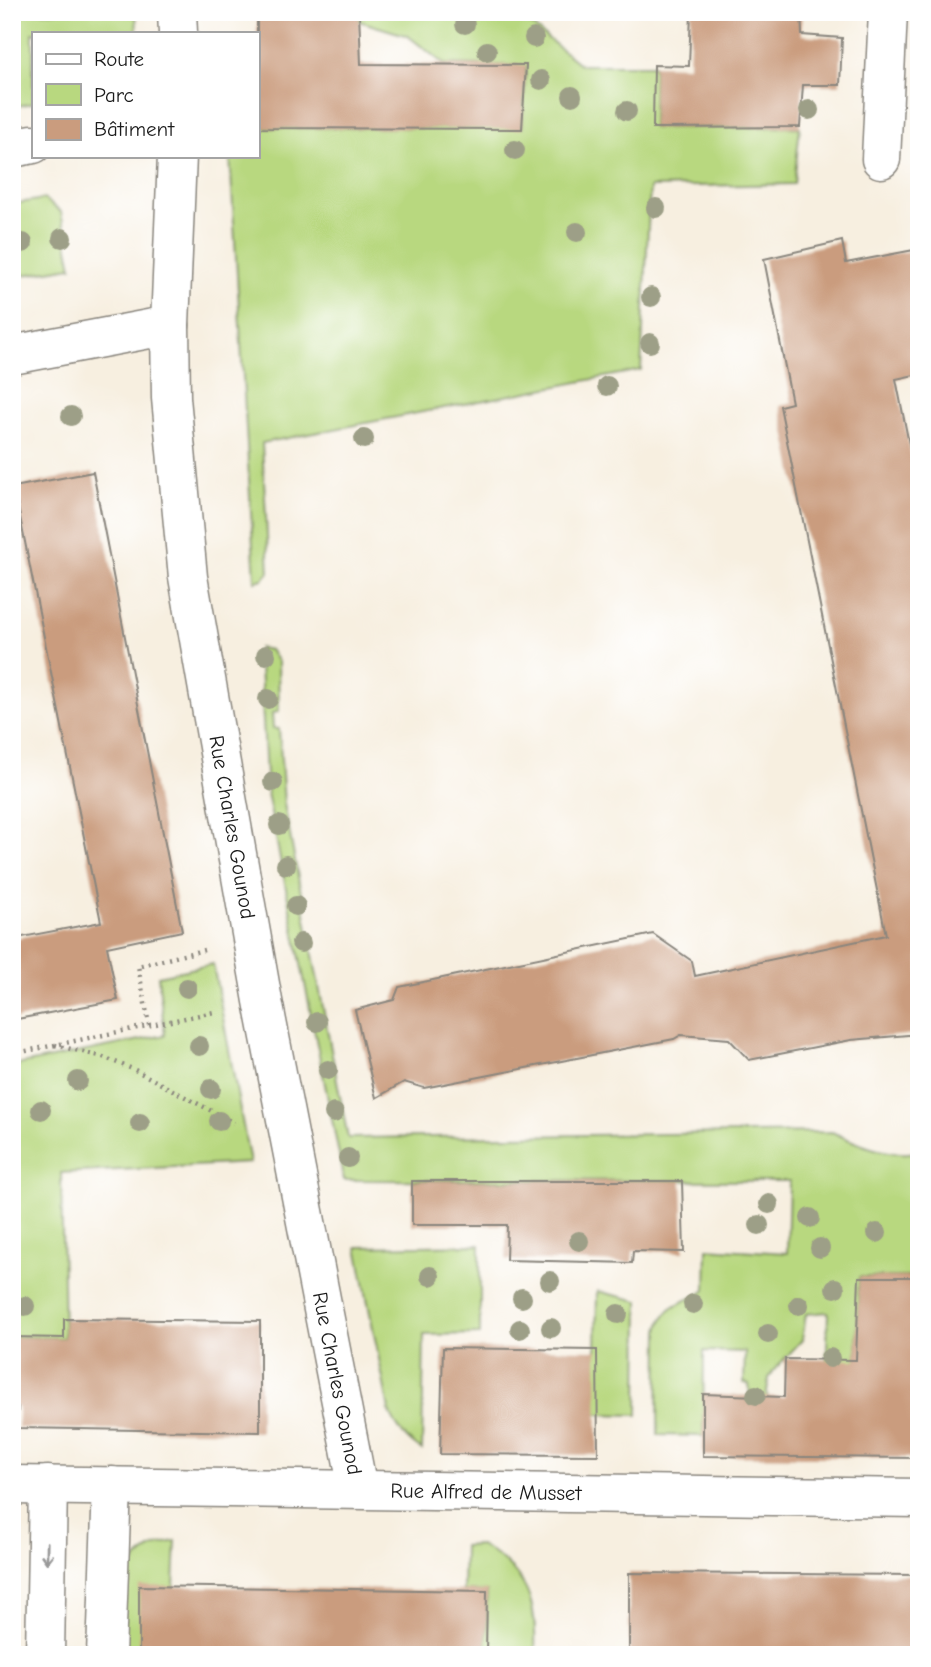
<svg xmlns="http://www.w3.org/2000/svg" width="931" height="1667" font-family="'Comic Neue',sans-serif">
	<rect width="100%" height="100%" fill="#fff"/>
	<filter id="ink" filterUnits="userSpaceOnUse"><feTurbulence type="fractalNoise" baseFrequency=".0143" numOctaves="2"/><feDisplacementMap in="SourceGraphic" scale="14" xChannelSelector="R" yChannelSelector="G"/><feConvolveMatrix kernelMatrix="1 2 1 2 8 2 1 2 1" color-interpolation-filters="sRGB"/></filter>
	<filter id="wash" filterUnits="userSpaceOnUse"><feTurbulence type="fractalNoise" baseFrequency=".00686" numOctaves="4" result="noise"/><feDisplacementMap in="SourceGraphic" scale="28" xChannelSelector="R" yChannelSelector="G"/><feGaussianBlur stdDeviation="1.57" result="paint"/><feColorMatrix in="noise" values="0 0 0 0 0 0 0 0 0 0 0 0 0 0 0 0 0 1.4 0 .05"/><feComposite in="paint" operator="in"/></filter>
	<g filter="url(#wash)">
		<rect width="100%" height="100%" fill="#f7efe0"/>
		<!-- green -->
		<g fill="#b8d87f" stroke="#6a7a4e" stroke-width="2">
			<path d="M12,12H136L137,33H33V103L12,107Z"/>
			<path d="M359,12H515L581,65H654L653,128L800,127L794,184L650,187L641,370L262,443L269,572L263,579L255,581L230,156H257V128H522L526,66L444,64L408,36L359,21Z"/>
			<path d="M44,199L61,212L72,267L12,277V204Z"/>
			<path d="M259,648L270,650L278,662L279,712L272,713L273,728L279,729L284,804L348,1138L832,1132C860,1145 887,1157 919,1152V1277H859L856,1382H826L828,1312L806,1314L802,1340L774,1370L769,1378L767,1392L769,1409L751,1415L749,1384L744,1383L745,1352L704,1351L703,1436L658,1435L659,1330C666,1301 683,1305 706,1290L707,1248L787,1253L789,1181L344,1180L267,793Z"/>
			<path d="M213,964L250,1163L61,1173L64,1338L12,1337V1066L165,1035L158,976Z"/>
			<path d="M480,1245V1334L424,1335L422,1450C406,1440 396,1428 389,1410L357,1247Z"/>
			<path d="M597,1291L639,1301L638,1415L595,1414Z"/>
			<path d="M176,1541L174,1587L139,1655H116C120,1605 112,1551 176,1541Z"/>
			<path d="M480,1545C529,1573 537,1601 535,1655H486L487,1592L463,1591L464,1546Z"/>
		</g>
		<g id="blocks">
			<!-- building -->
			<g fill="#ca9c7e">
				<path d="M257,12H359L361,64L526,65L522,129L257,128Z"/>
				<path d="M691,12H801L802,35L842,38L840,85H803L800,127L653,128L654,65L689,66Z"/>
				<path d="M842,241L846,263L919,249V374L896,379L919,494V1034L851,1040L749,1060L729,1039L681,1035L674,1039L424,1088L404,1082L376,1098L355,1010L394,1000L399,987L653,934L692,961L695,976L886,935L780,406L792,403L764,259Z"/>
				<path d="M93,472L182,931L107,947L118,1000L12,1020V939L101,922L14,487Z"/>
				<path d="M412,1181H682L684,1252L633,1251L632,1263L506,1260L507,1225H412Z"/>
				<path d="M859,1277H919V1458L703,1456V1394L784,1397L785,1359L856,1360Z"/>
				<path d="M64,1319L260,1321V1432L18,1428V1407H12V1337L64,1338Z"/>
				<path d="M443,1348L597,1350L598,1455L440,1454Z"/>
				<path d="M629,1573L919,1575V1655H629Z"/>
				<path d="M139,1586L487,1591L486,1655H139Z"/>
			</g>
		</g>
	</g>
	<g filter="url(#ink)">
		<use href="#blocks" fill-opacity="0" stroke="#8a867e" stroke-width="2"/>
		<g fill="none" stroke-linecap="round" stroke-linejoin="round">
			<defs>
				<g id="minor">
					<path d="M177,12L178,33"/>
					<path d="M12,148L33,144"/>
					<path id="s1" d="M177,156L170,325L171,398L188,577L263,1001L358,1489"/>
					<path d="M881,159L888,12"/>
					<path d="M12,355L170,325"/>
					<path id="s2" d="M12,1485L919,1498"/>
					<path d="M45,1655L48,1485"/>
					<path d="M106,1655L112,1486"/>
				</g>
			</defs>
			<!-- minor casing -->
			<use href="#minor" stroke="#8a867e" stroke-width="41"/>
			<!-- path -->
			<g stroke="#8a867e" stroke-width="4.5" stroke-dasharray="2 5" stroke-linecap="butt">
				<path d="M149,1025L138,966L204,950"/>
				<path d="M55,1045L103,1057L135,1070L234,1123"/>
				<path d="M12,1054L214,1012"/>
			</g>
			<!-- minor -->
			<use href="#minor" stroke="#fff" stroke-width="38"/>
		</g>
		<!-- trees -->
		<g fill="#9d9f87">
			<circle cx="465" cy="24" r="10"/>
			<circle cx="534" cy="38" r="10"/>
			<circle cx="487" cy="51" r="10"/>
			<circle cx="541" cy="80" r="10"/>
			<circle cx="572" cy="96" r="10"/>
			<circle cx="809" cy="110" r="10"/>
			<circle cx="627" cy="111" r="10"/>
			<circle cx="515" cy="150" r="10"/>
			<circle cx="656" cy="208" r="10"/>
			<circle cx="577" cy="232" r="10"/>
			<circle cx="62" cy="238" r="10"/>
			<circle cx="23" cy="243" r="10"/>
			<circle cx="651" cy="297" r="10"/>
			<circle cx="650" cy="343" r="10"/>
			<circle cx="607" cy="386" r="10"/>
			<circle cx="71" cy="416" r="10"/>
			<circle cx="364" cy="439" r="10"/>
			<circle cx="266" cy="655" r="10"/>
			<circle cx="268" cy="699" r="10"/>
			<circle cx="273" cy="782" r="10"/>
			<circle cx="279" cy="825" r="10"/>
			<circle cx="286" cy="865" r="10"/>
			<circle cx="296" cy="906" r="10"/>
			<circle cx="301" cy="943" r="10"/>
			<circle cx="187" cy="988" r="10"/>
			<circle cx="317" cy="1022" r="10"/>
			<circle cx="199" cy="1046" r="10"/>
			<circle cx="328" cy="1070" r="10"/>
			<circle cx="78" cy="1081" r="10"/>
			<circle cx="211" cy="1089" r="10"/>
			<circle cx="41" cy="1110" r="10"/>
			<circle cx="334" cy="1113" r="10"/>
			<circle cx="219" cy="1121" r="10"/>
			<circle cx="140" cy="1123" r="10"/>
			<circle cx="348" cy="1158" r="10"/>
			<circle cx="769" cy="1204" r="10"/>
			<circle cx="810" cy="1218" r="10"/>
			<circle cx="759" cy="1225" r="10"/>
			<circle cx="877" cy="1233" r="10"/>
			<circle cx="579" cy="1241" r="10"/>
			<circle cx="820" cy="1248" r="10"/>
			<circle cx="430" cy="1276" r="10"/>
			<circle cx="550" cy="1281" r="10"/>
			<circle cx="835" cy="1288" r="10"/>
			<circle cx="522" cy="1298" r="10"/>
			<circle cx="693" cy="1304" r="10"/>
			<circle cx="799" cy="1305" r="10"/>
			<circle cx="25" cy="1306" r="10"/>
			<circle cx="618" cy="1314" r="10"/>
			<circle cx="551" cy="1328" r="10"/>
			<circle cx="520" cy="1329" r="10"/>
			<circle cx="768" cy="1334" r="10"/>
			<circle cx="830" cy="1358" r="10"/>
			<circle cx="756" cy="1395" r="10"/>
		</g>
		<!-- one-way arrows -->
		<defs><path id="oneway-shaft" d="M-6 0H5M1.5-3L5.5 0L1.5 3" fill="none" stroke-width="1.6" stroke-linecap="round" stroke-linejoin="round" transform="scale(1.75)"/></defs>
		<use stroke="#999" href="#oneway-shaft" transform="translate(47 1553) rotate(91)"/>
	</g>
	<g text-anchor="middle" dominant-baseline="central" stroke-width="7" stroke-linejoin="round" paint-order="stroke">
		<!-- street labels -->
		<g font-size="21" fill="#1c1c1c" stroke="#fff">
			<text stroke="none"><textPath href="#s1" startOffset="676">Rue Charles Gounod</textPath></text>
			<text stroke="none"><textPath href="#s1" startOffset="1242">Rue Charles Gounod</textPath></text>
			<text stroke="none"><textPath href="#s2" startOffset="474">Rue Alfred de Musset</textPath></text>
		</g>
	</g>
	<!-- margin -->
	<rect width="931" height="1667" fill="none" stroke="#fff" stroke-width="42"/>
	<!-- legend -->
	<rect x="32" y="32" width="228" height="126" fill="#ffffff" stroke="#a4a4a4" stroke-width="2"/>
	<rect x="46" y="54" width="35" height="10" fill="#ffffff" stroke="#a4a4a4" stroke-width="2"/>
	<text x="94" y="66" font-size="21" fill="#1c1c1c">Route</text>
	<rect x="46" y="84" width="35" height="21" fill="#b8d87f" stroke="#a4a4a4" stroke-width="2"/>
	<text x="94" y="102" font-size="21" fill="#1c1c1c">Parc</text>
	<rect x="46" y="119" width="35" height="21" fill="#ca9c7e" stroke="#a4a4a4" stroke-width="2"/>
	<text x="94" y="136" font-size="21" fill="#1c1c1c">Bâtiment</text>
</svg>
